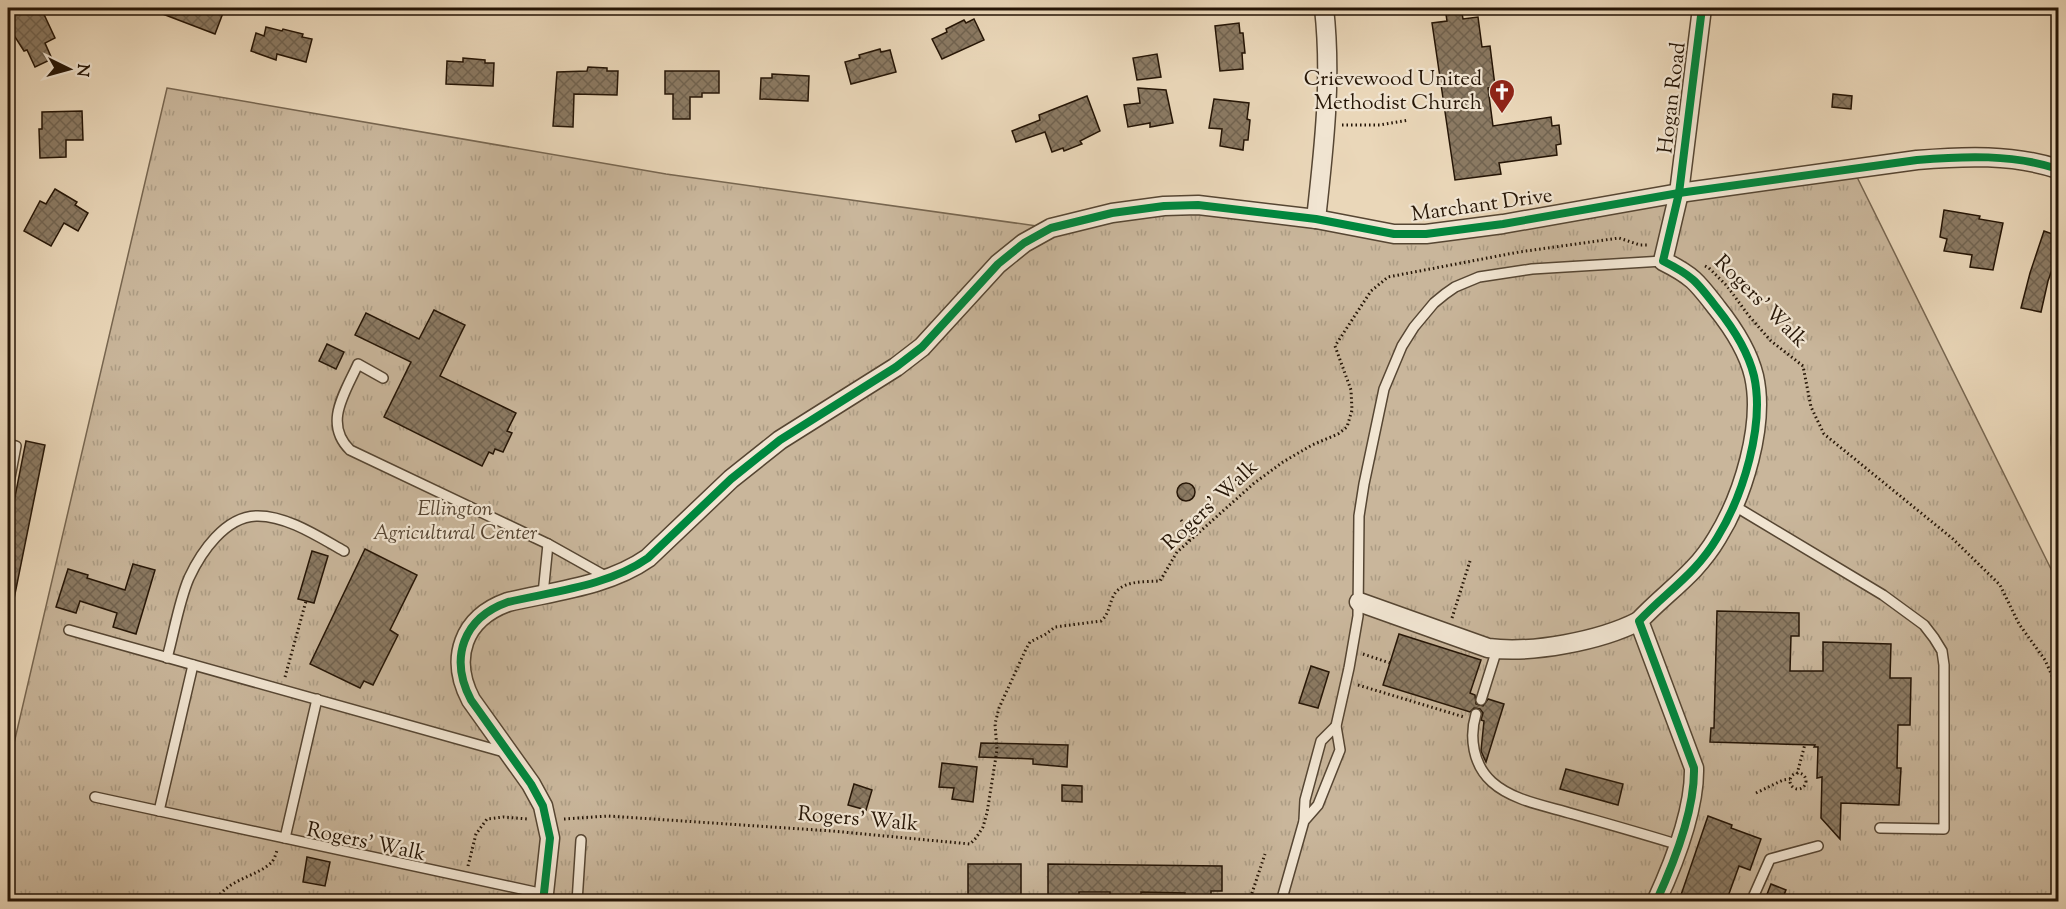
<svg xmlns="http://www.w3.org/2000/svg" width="2066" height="909" font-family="'Sorts Mill Goudy',serif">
	<defs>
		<pattern id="grass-tufts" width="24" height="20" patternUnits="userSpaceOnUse" patternTransform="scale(1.5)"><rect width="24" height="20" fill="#c9b69b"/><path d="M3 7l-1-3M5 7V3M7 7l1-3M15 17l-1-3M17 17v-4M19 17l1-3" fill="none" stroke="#ac9c84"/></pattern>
		<pattern id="water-ripples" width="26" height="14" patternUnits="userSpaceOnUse" patternTransform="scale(1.5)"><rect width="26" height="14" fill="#a7957c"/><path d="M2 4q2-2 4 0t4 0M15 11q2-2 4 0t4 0" fill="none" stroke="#887864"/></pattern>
		<pattern id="building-cross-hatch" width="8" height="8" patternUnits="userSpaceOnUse" patternTransform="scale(1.5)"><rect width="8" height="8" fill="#8b7a63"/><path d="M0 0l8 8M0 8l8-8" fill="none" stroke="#716350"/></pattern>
	</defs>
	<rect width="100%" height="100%" fill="#ead7b9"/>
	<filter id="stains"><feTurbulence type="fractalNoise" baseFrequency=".00333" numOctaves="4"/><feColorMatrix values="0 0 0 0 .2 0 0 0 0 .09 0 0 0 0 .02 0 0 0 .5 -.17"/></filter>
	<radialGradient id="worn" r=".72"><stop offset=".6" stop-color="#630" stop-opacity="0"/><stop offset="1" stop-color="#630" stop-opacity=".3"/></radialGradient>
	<!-- grass -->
	<path fill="url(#grass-tufts)" stroke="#776650" stroke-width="1.5" d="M167,88L666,174L1051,228L1164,206L1394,234L1853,169L2052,571L2058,570V901L8,902V769Z"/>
	<!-- water -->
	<path fill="url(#water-ripples)" stroke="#73624d" stroke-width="1.5" d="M2058,408V464C2046,442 2052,430 2058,408Z"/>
	<!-- building -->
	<g fill="url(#building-cross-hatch)" stroke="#251506" stroke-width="1.5">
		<path d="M8,8H41L55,38L45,43L52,59L35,67L27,50L24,51L15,37L8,22Z"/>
		<path d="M147,8H208L223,13L215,34Z"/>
		<path d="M1445,8H1461L1463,19L1478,17L1482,47L1490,46L1495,86L1488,88L1493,126L1551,117L1552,126L1559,125L1561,144L1556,145L1557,155L1499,163L1501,174L1455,180L1432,23L1447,21Z"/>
		<path d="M974,19L984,40L942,59L932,39L947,32L946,29L964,20L966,23Z"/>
		<path d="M1239,23L1240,33H1243L1245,53H1242L1243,69L1220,71L1215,26Z"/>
		<path d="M266,27L282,31L283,29L303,34L302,37L312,39L306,62L277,54L276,60L251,51L256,33L264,36Z"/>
		<path d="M880,49L881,52L890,50L896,72L851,84L845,62L860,58L859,55Z"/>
		<path d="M1157,54L1161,77L1137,80L1133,58Z"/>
		<path d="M463,58L485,60V63H494L493,86L446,84L447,61L463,62Z"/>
		<path d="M588,67L607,68V71H618L617,95L574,94L573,127L553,126L557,72L587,71Z"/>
		<path d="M665,71H719V93H702V97H690V119H673V94H665Z"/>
		<path d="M772,74L809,76L808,101L760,99L761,78H772Z"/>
		<path d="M1138,88L1166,90L1173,123L1150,127V123L1128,127L1124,105L1140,103Z"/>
		<path d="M1833,94L1852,96L1851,109L1832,107Z"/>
		<path d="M1087,96L1100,131L1080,141L1082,144L1064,151L1063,148L1052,152L1045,132L1016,142L1012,131L1040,120L1039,115Z"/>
		<path d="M1214,99L1249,103L1247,119L1250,120L1248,140H1244L1243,150L1220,146L1222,129L1209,128Z"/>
		<path d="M82,111L83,140H66V157L40,158L39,129H42V112Z"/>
		<path d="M55,189L77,202L75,205L88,213L78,231L64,223L51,246L24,231L40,201L46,204Z"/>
		<path d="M1944,210L1980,216L1979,219L2003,223L1993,270L1970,267L1972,255L1944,251L1947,239L1940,237Z"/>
		<path d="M2044,231L2058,236V253L2048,281L2041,312L2021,308L2030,273Z"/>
		<path d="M434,310L465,325L440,376L516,413L507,431L512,433L503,452L495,449L493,454L489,452L482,466L384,417L411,362L355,335L366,313L419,339Z"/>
		<path d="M327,344L344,352L336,369L319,361Z"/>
		<path d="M26,441L45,445L14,599L8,598V532Z"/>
		<circle cx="1186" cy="492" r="9"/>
		<path d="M365,549L417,575L390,630L398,635L373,685L364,681L360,688L310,664Z"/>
		<path d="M312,551L328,556L314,603L298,599Z"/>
		<path d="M133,564L155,570L136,634L113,627L117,613L80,601L76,613L56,607L68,569L88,575L87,578L125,590Z"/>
		<path d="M1717,611L1799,613V636H1791L1790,671H1823V642L1891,644L1890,678H1911L1910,725H1898L1897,768H1901L1899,805L1841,803L1840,839L1821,818L1822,777L1817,778L1818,747H1814L1815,745L1710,742L1711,728H1714Z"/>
		<path d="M1399,634L1481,660L1470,693L1475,695L1476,704L1483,706L1488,699L1504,704L1486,762L1481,751L1484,721L1481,720L1483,713L1480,709L1474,708L1470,712L1383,685Z"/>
		<path d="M1311,666L1329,672L1318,708L1299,703Z"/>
		<path d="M981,743L1068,745L1067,767L1033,764V759L979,757Z"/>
		<path d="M942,763L977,767L973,802L952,799L954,788L939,787Z"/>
		<path d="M1566,769L1623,784L1618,805L1560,789Z"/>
		<path d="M854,784L872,790L866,810L848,805Z"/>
		<path d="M1062,785L1082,786V802L1062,801Z"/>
		<path d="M1708,816L1732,825L1731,828L1761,839L1750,870L1739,866L1726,902H1698L1681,895Z"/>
		<path d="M307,857L330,862L325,886L303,882Z"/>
		<rect x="968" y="864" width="53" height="38"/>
		<path d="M1048,864L1222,866V891H1211V902H1184L1185,893L1141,892V902H1110V892H1079V902H1048Z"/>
		<path d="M1771,884L1786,890L1781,902H1764Z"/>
	</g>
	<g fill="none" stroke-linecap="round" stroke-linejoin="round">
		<defs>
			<g id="service">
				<path d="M383,378L358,364C345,393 323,423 350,450L548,544L607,577"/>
				<path d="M8,444L16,446L8,488"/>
				<path d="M1733,505L1883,595L1924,625L1934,638L1942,651L1944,665V829L1880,828"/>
				<path d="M543,594L548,544"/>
				<path d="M69,630L504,752"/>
				<path d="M167,658C174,633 179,601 189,578C201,552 225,517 256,516C286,515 319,537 344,551"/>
				<path d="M1481,700L1497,649"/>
				<path d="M1476,714C1469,737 1473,765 1492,782C1513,801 1547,806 1573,814C1608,824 1644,834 1679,845"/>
				<path d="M95,797L544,894"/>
				<path d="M159,811L193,665"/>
				<path d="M1304,820L1305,800L1321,741L1336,726"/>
				<path d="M285,838L317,699"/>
				<path d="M577,902L581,840"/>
				<path d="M1281,902L1304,821L1318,805L1340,750L1336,726L1349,668L1358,616L1359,516L1364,484L1384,389L1402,346L1414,327L1434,303L1445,294L1455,287L1479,277L1532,269L1663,261"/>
				<path d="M1751,902L1770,859L1818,846"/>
			</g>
			<g id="minor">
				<path d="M1316,219C1324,148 1332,78 1324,8"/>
				<path d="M1359,602L1488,648C1531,654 1600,641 1639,621"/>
				<path d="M543,902L550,838L543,806L531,784L471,700C449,658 463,618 508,602C555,591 608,586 648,558L731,479L780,440L896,367L922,347L998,264L1024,243L1051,228L1112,213L1164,206L1198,205L1316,219L1394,234H1426L1503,224L1679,193L1917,160C1964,156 2013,154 2058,169"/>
				<path d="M1656,902C1674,863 1695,811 1694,768L1639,621C1667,591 1695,575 1717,538C1743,496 1765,425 1754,376C1748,351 1733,328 1717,308C1697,282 1693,276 1663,261L1679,193L1702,8"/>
			</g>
		</defs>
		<!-- service casing -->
		<use href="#service" stroke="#564633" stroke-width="12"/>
		<!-- minor casing -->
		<use href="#minor" stroke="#564633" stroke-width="21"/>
		<!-- path -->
		<g stroke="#251506" stroke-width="3" stroke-dasharray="1.5 3" stroke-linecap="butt">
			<path d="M1342,125H1380L1409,120"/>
			<path d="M1705,266L1709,268L1727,286L1749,316L1771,341L1803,366L1811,407L1824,434L1953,539L2000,585L2019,624L2045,660L2058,689"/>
			<path d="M1181,520L1190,532L1189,541"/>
			<path d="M1452,618L1470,561"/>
			<path d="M1363,654L1390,663"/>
			<path d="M285,677L306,601"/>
			<path d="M1358,685L1464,717"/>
			<circle cx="1798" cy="781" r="8"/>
			<path d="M1797,774L1805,744"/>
			<path d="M1756,793L1783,780L1790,779"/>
			<path d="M564,819L608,816L832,831L970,844L976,838L983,827L987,813L997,750L995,724L999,708L1026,649L1030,642L1046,634L1055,627L1101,621C1108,615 1109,607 1112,599C1119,580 1142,582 1160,581L1177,552L1253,484L1283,462L1312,445L1338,434L1347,427L1352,410L1351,390L1335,346L1371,291L1388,277L1519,252L1619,238L1640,245H1649"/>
			<path d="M468,866L476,834L487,819L503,817L528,819"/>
			<path d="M215,902C227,879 254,878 271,863C274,860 276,854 277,850"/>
			<path d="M1249,902L1265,854"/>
		</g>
		<!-- service -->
		<use href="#service" stroke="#f1e5d2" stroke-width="9"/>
		<!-- minor -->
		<use href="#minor" stroke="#f1e5d2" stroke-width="18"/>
		<defs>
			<g id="cycleway">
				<path d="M543,902L550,838L543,806L531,784L471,700C449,658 463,618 508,602C555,591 608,586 648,558L731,479L780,440L896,367L922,347L998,264L1024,243L1051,228L1112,213L1164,206L1198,205L1316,219L1394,234H1426L1503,224L1679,193L1917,160C1964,156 2013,154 2058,169"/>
				<path d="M1656,902C1674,863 1695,811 1694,768L1639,621C1667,591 1695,575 1717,538C1743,496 1765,425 1754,376C1748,351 1733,328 1717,308C1697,282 1693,276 1663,261L1679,193L1702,8"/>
			</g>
		</defs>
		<!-- cycleway casing -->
		<use href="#cycleway" stroke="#f1e5d2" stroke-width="11"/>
		<!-- cycleway -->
		<use href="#cycleway" stroke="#00873e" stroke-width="8"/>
	</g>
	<!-- icons -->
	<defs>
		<symbol id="church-pin" viewBox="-11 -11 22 30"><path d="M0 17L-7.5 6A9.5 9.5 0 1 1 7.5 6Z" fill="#8f2418" stroke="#f1e5d2"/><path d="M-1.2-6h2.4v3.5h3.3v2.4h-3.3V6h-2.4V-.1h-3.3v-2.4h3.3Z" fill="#fff"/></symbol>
	</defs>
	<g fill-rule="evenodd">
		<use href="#church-pin" x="1487" y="77" width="30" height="40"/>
	</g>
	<g text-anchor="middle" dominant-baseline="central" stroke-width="4.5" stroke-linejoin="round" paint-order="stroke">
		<!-- poi labels -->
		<g font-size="21" fill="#251506" stroke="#f1e5d2" text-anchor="end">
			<text x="1482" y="80">Crievewood United<tspan x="1482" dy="24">Methodist Church</tspan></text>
		</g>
		<!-- street labels -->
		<g font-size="21" fill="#251506" stroke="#f1e5d2">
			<text transform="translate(1673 98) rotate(-83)">Hogan Road</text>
			<text transform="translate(1482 206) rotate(-8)">Marchant Drive</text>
			<text transform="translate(1760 302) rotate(45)">Rogers’ Walk</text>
			<text transform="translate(1211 506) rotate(-43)">Rogers’ Walk</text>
			<text transform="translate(858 820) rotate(5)">Rogers’ Walk</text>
			<text transform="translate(366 843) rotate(12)">Rogers’ Walk</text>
		</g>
		<!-- park labels -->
		<g font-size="21" font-style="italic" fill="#564533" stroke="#f1e5d2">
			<text x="455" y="510">Ellington<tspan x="455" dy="24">Agricultural Center</tspan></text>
		</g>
	</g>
	<!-- margin -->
	<rect width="2066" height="909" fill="none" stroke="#ead7b9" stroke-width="30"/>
	<rect x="9" y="9" width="2048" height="891" fill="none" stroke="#251506" stroke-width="3"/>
	<rect x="15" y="15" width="2036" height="879" fill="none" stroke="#251506" stroke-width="1.5"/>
	<!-- north arrow -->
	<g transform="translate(69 69) rotate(95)" stroke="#f1e5d2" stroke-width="4.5" paint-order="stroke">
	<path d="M0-4.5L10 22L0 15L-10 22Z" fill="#251506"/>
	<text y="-9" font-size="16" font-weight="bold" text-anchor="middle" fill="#251506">N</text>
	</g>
	<rect width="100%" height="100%" filter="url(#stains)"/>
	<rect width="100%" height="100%" fill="url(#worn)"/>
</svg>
